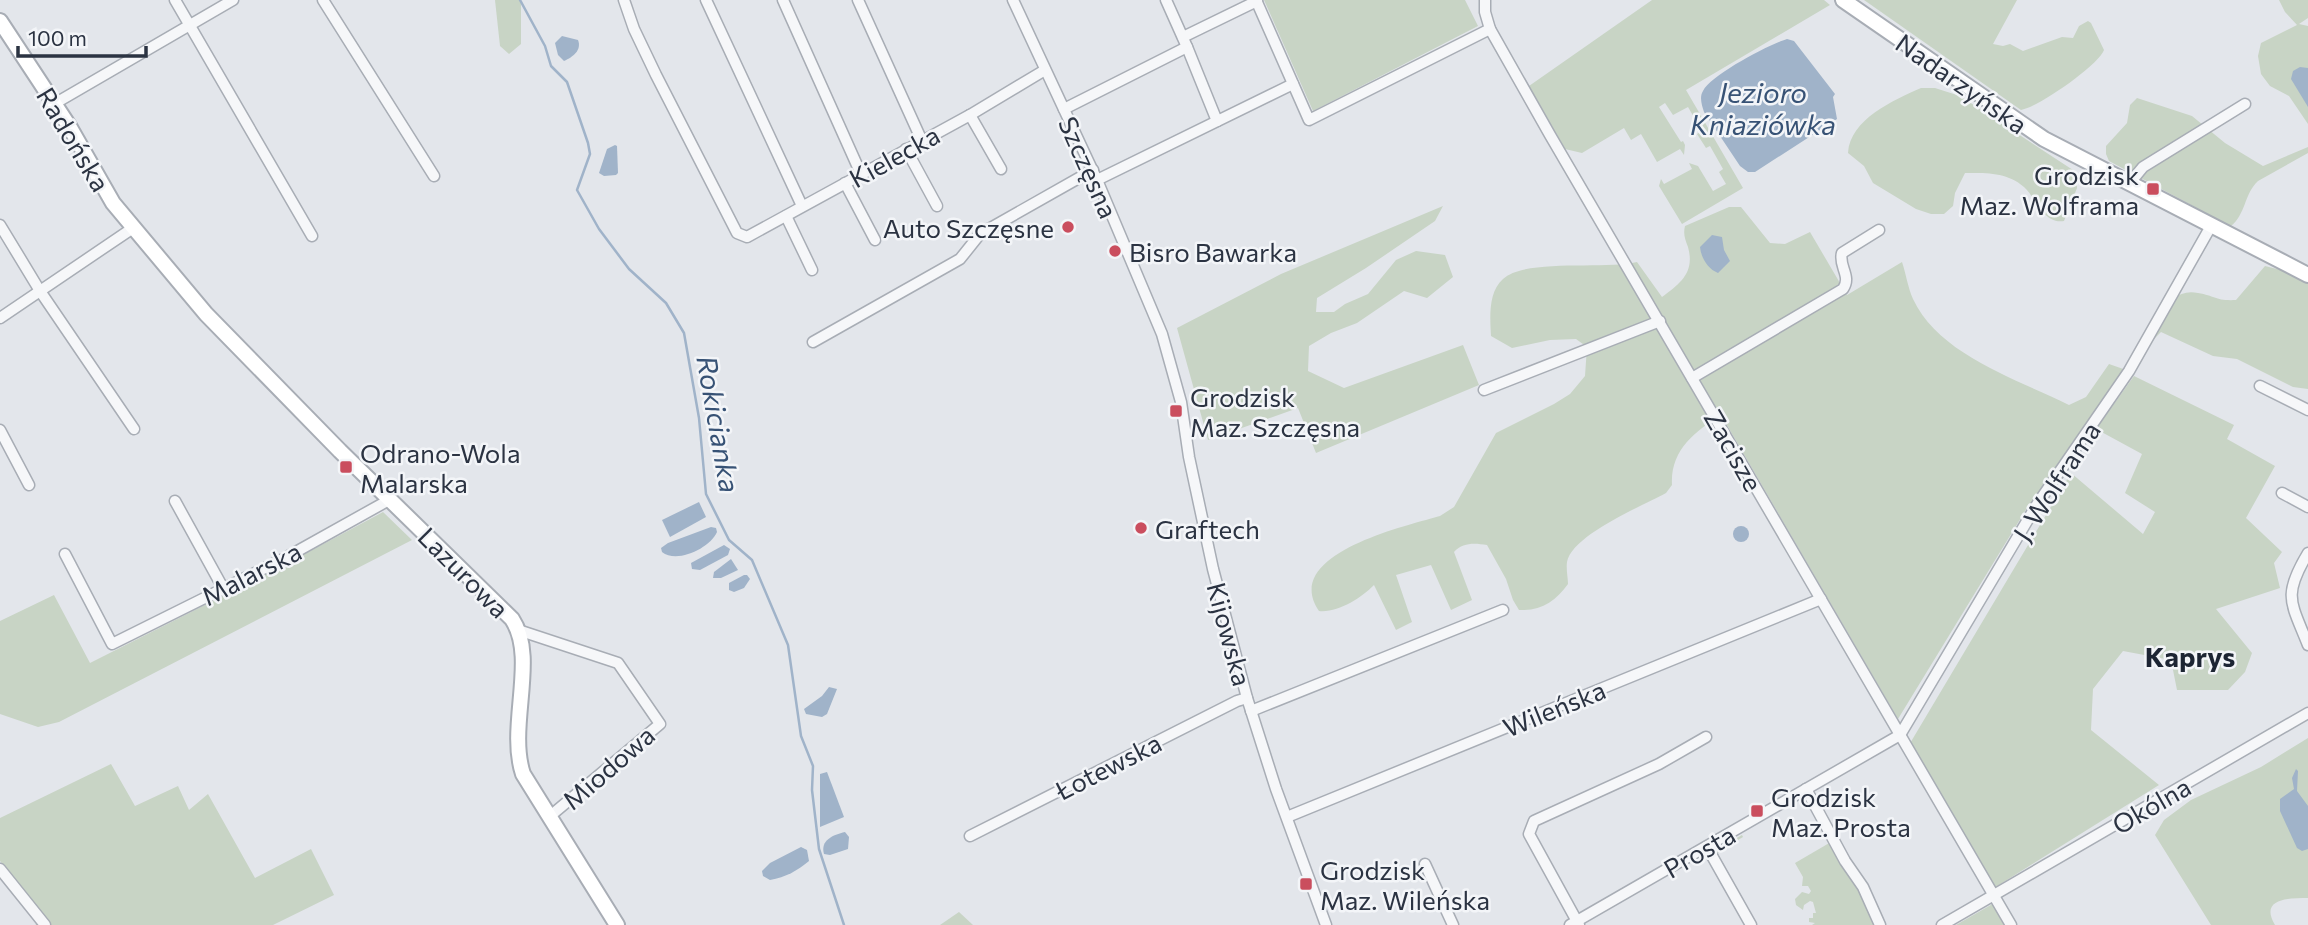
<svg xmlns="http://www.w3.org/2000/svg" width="2308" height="925" font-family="Commissioner,sans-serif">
	<rect width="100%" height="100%" fill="#e3e6eb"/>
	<!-- green -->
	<g fill="#c8d4c5">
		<path d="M495,0H521V44L509,54L500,46Z"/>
		<path d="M1264,0H1465L1478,26L1313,111Z"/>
		<path d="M1652,0H1824L1830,5L1686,90L1743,188L1682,224L1659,186L1661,179L1664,184L1692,169L1689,163L1698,166L1713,191L1726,184L1719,172L1723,169L1710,146L1706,148L1697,134L1702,131L1688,107L1673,115L1665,103L1659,107L1681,142L1683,141L1685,145L1684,155L1680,149L1657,162L1641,134L1631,140L1624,128L1582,153L1565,149L1529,86Z"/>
		<path d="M1864,0H2017L1993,44L2003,46L2010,44L2023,51L2062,37L2073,38L2079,26L2088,21L2091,23L2104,50C2099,65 2037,108 2021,110Z"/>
		<path d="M2279,0H2308V18L2299,24L2308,26V124L2289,96L2270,86L2261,74L2258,56L2261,43L2297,25L2285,12Z"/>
		<path d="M1921,88H1935L1960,96L2076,172L2077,188L2064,221C2043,224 2037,199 2024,187C2007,172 1986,173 1965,173L1955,193L1953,206L1944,214H1931L1916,209L1873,183L1864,166L1848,153C1850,119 1894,100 1921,88Z"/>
		<path d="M2137,98L2192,116L2225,143L2263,166L2308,147V153L2258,181C2244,194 2246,214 2231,226L2221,224L2195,207L2109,161L2106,154V146L2127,123L2130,105Z"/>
		<path d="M1443,206L1435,221L1366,268L1317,298L1316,312H1334L1345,304L1368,294L1396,260L1416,251L1445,255L1453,277L1427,298L1404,291L1357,323L1331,333L1309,346L1308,371L1344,388L1463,345L1479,385L1316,453L1298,408L1208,440L1177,328L1281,274Z"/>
		<path d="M1729,207H1741L1770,243L1785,244L1810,232L1847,295L1902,262C1906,274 1908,288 1913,299C1939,355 2017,379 2069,405L2086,397L2109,364L2129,371L2036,506L2030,503L1898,719L1721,415C1694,432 1670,451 1672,485L1666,493C1642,506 1572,535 1567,562C1566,569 1568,578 1568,584C1556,601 1541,611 1519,610L1513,600L1506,579L1487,545C1475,543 1463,542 1454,552L1472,600L1451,610L1431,565L1396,575L1412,622L1396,630L1374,585C1361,598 1338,613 1319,611C1280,554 1406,526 1440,516L1454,507L1496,433L1554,404L1570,394L1585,376L1587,347L1576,339L1550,340L1512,348L1491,336C1490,318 1488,292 1503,279C1525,258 1606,270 1637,262L1662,297C1681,283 1695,272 1688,247C1685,239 1683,234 1685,226Z"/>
		<path d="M2265,266L2289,272L2308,282V389L2293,387L2237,359L2213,356L2161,332L2142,351C2154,328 2166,286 2198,293C2216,296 2215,301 2236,300Z"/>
		<path d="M2134,376L2234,425L2227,439L2275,466L2246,518L2282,552L2274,563L2280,588L2216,609L2252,653L2245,672L2228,690H2177L2171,660L2123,651L2093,689L2091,730L2159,785L1994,888L1909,745L2071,473L2143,534L2155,512L2125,493L2142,454L2096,429Z"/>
		<path d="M383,512L412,540L59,722L38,727L0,714V621L54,595L90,663L288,563Z"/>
		<path d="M2308,738V898C2289,898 2259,898 2275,925H2211L2155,835L2164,820L2191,800L2261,767Z"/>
		<path d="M111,764L135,806L178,786L189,810L208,794L255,878L311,849L334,895L273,925H35L46,919L0,861V818Z"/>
		<path d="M1742,835L1743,837L1719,851L1718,854L1756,923L1715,854V851Z"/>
		<path d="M1831,842L1857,881L1878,925H1812L1815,923L1809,922V918H1813V913H1816L1813,902L1810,901L1804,905L1803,910L1796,905L1795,899L1802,892L1809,894L1811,891L1808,886H1802L1803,877L1795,863Z"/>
		<path d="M1996,902L2010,925H1956Z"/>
		<path d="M959,912L973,925H940Z"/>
	</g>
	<!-- water -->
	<g fill="#a0b3c9">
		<path d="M562,36L578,40C582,50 573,57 564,61L558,55L555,43Z"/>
		<path d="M1787,39L1794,41L1835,94L1833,97L1837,119L1755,172H1748L1740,166L1704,112C1702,106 1699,97 1703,91C1711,75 1768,45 1787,39Z"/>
		<path d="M2300,67L2308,68V107L2291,79L2293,71Z"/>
		<path d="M615,145L617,146L618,173L616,175L604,176L599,173L607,149Z"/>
		<path d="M1712,235L1722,237L1724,250L1730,261L1718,273C1708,269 1701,258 1700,247Z"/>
		<path d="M699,502L706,517L670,537L662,520Z"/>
		<circle cx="1741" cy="534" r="8"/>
		<path d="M711,527L716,528L717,532C710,548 677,564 662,552L661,548L668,543Z"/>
		<path d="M724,545L730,549L728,555L700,570L692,569L691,563Z"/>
		<path d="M731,559L738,570L721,578H713L714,572Z"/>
		<path d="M744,575H747L750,579L744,588L734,592L729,590V583Z"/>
		<path d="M829,687L837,689L827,714L822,717L806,714L804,709L822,696Z"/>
		<path d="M2296,769L2298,771L2297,791L2308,806V849L2302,851L2297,848L2280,811V799L2294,789L2292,778Z"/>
		<path d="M827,772L844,817L820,827V774Z"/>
		<path d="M845,832L849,837L848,849L830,855L824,854C820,840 833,835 845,832Z"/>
		<path d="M801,847L807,850L809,861C797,871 786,877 770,880L763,876L762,871L770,863Z"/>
	</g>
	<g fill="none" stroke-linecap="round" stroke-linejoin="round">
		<!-- stream -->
		<path stroke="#a0b3c9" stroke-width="2.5" d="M520,0L545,46L551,66L567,82L588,143L590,154L577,190L599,229L629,269L666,303L684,333L699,418L706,494L729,540L752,560L788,645L801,736L813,766L812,790L819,849L844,925"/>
		<defs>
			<g id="street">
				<path d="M175,0L312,236"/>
				<path d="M323,0L434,176"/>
				<path d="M624,0L634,29L656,75L737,233L747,237L970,115L1045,70"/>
				<path d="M706,0L802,206"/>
				<path d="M783,0L861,174"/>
				<path d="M858,0L922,141"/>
				<path d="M1013,0L1097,180L1162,334L1181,402L1189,457L1213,569L1247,698L1276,789L1326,925"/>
				<path d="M1166,0L1187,47L1217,121"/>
				<path d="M1256,0L1309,120L1490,29"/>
				<path d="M1485,0V12L1490,29L1550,135L2011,925"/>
				<path d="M1183,37L1257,1"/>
				<path d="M54,104L233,0"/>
				<path d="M1064,109L1187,47"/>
				<path d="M970,115L1001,169"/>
				<path d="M906,149L937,206"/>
				<path d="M1097,180L1293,84"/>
				<path d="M845,183L875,240"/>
				<path d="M2129,184L2143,167L2245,104"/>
				<path d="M786,216L812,270"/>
				<path d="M0,225L40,291L134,429"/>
				<path d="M0,318L133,228"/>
				<path d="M813,342L960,259L980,234L1093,170"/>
				<path d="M1692,378L1843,289C1852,276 1838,266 1842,253L1879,230"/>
				<path d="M2260,386L2308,410"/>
				<path d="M1484,390L1660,321"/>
				<path d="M0,430L29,485"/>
				<path d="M2282,493L2308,507"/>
				<path d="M175,501L223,588"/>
				<path d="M2308,553C2282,596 2291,602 2308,645"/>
				<path d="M65,554L112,644L285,558L389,500"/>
				<path d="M518,630L618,663L660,724L549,817"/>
				<path d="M1251,711L1503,610"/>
				<path d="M1806,789L1845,861L1863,887L1880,925"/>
				<path d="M1287,817L1821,599"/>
				<path d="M970,836L1237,701L1247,698"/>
				<path d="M1707,847L1751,925"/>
				<path d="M1425,864L1453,925"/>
				<path d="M0,869L45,925"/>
				<path d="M1570,925L1900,735L2036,506L2129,371L2211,226"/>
				<path d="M1579,925L1529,834L1534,821L1659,764L1706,737"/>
				<path d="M1942,925L2308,713"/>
			</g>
			<g id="secondary">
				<path d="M1843,0L2044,139L2308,275"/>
				<path d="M0,21L69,126L113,203L206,314L340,451L512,619C538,658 507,726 523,774L617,925"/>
			</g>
		</defs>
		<!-- street casing -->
		<use href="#street" stroke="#a8adb5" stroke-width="13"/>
		<!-- secondary casing -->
		<use href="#secondary" stroke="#a8adb5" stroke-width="18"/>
		<!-- street -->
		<use href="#street" stroke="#f6f7f9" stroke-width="10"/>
		<!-- secondary -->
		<use href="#secondary" stroke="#fff" stroke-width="14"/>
	</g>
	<!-- markers -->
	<g fill="#ca4e5e" stroke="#f3f5f8" stroke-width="2.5">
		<rect x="2146" y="182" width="14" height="14" rx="3.5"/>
		<circle cx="1068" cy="227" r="7"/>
		<circle cx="1115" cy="251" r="7"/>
		<rect x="1169" y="404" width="14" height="14" rx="3.5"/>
		<rect x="339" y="460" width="14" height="14" rx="3.5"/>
		<circle cx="1141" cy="528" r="7"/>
		<rect x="1750" y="804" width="14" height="14" rx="3.5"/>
		<rect x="1299" y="877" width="14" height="14" rx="3.5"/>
	</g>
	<g text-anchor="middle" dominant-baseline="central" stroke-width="5" stroke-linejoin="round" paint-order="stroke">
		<!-- street labels -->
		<g font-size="26" fill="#2b3342" stroke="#f3f5f8">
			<text transform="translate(1962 83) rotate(35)">Nadarzyńska</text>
			<text transform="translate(74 139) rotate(59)">Radońska</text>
			<text transform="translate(894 156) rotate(-29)">Kielecka</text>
			<text transform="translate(1089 167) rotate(66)">Szczęsna</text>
			<text transform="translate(1734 450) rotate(60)">Zacisze</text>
			<text transform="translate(2056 481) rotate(-57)">J. Wolframa</text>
			<text transform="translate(464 572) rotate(45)">Lazurowa</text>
			<text transform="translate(251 573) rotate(-27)">Malarska</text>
			<text transform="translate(1230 634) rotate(75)">Kijowska</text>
			<text transform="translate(1554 708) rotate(-22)">Wileńska</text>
			<text transform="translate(1108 766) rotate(-27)">Łotewska</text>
			<text transform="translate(608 767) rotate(-41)">Miodowa</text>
			<text transform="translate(2151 805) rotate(-30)">Okólna</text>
			<text transform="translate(1699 851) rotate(-30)">Prosta</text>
		</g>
		<!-- poi labels -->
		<g font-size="26" fill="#2b3342" stroke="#f3f5f8" text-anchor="start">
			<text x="2139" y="174" text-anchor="end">Grodzisk<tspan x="2139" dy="30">Maz. Wolframa</tspan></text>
			<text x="1054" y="227" text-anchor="end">Auto Szczęsne</text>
			<text x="1129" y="251">Bisro Bawarka</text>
			<text x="1190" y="396">Grodzisk<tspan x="1190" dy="30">Maz. Szczęsna</tspan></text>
			<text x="360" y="452">Odrano-Wola<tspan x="360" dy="30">Malarska</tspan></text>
			<text x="1155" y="528">Graftech</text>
			<text x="1771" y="796">Grodzisk<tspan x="1771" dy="30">Maz. Prosta</tspan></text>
			<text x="1320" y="869">Grodzisk<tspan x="1320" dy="30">Maz. Wileńska</tspan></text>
		</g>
		<!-- water labels -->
		<g font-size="28" font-style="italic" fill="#375275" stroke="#f3f5f8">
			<text x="1763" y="92">Jezioro<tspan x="1763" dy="32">Kniaziówka</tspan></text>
			<text transform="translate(719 424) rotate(80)">Rokicianka</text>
		</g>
		<!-- neighbourhood labels -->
		<g font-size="28" font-weight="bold" fill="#1d2533" stroke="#f3f5f8">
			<text x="2190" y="656">Kaprys</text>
		</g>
	</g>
	<!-- scale -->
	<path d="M18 46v10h128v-10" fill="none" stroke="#2b3342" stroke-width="3.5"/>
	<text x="28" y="46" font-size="21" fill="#2b3342" stroke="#f3f5f8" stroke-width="5" paint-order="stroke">100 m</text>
</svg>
